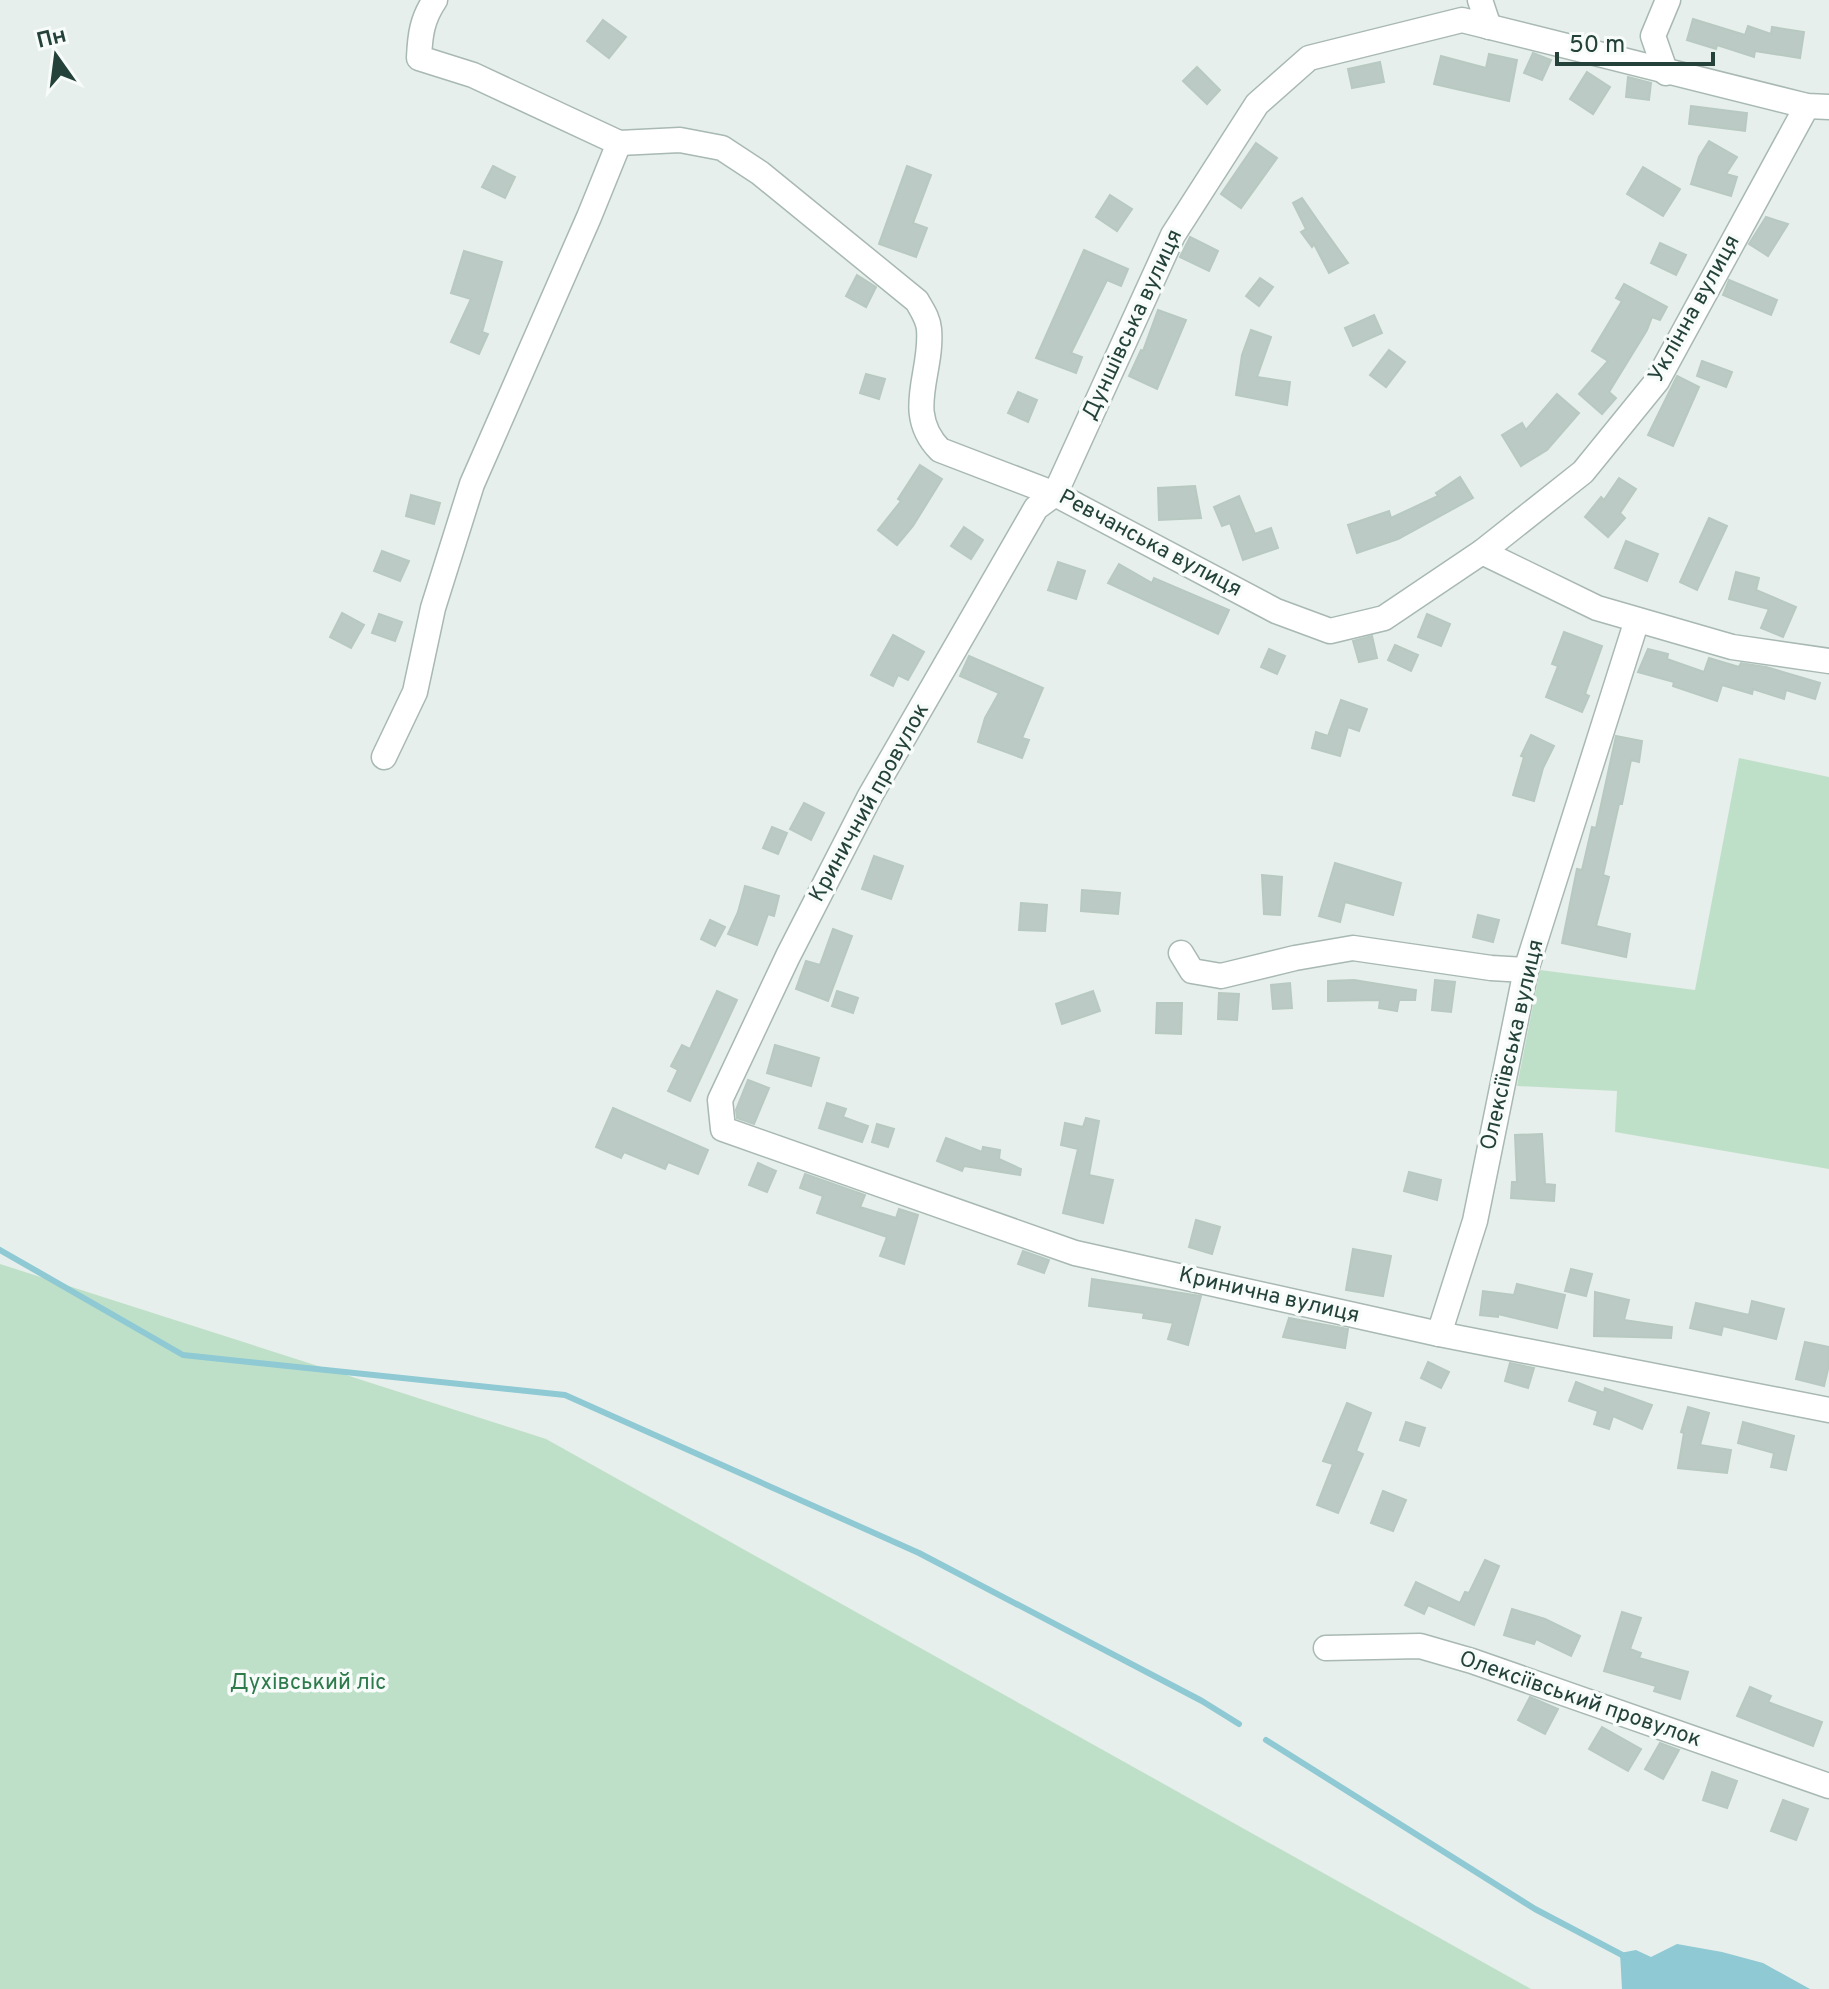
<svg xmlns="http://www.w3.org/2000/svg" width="1829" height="1989" font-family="Overpass,sans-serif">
	<rect width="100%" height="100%" fill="#e6efeb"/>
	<!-- green -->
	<g fill="#bfe0c8">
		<path d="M1739,758L1829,777V1169L1615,1132L1617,1091L1517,1086L1540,970L1695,990Z"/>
		<path d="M0,1264L546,1439L1531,1989H0Z"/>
	</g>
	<!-- water -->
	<path fill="#8ec9d4" d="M1677,1944L1722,1952L1763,1963L1810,1989H1622L1620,1953L1636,1950L1651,1957Z"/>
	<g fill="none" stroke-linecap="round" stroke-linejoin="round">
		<!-- stream -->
		<g stroke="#8ec9d4" stroke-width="6">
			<path d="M0,1250L183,1355L565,1395L919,1553L1202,1701L1239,1724"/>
			<path d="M1266,1740L1535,1909L1626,1957"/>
		</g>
	</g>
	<!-- building -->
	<g fill="#bbcac4" stroke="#b8c9c2" stroke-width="2">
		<path d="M1693,19L1745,35L1748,26L1771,34L1772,27L1804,32L1800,58L1755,51L1754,57L1717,45L1716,49L1687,40Z"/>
		<path d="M603,20L626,37L609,58L587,41Z"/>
		<path d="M1533,53L1551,60L1542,80L1524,73Z"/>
		<path d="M1489,54L1517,60L1509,101L1434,84L1441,56L1486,68Z"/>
		<path d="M1380,62L1384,82L1352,88L1348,69Z"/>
		<path d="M1197,67L1220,90L1207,104L1183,81Z"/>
		<path d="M1587,72L1610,87L1593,114L1570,99Z"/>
		<path d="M1628,77L1651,83L1649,100L1626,97Z"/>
		<path d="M1691,106L1747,113L1745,131L1689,124Z"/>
		<path d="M1709,141L1737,157L1726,174L1737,177L1731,196L1691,184L1699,157Z"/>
		<path d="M1256,143L1277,158L1241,208L1221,194Z"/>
		<path d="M493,166L515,177L505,198L482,187Z"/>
		<path d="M907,166L931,175L913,223L927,228L916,257L879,244Z"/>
		<path d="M1643,167L1680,189L1663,216L1627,194Z"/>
		<path d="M1110,195L1132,209L1117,231L1096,217Z"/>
		<path d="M1302,198L1318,221L1348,263L1329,273L1314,244L1312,247L1301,232L1306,229L1293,203Z"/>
		<path d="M1766,217L1788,224L1768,256L1749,244Z"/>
		<path d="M1190,237L1218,251L1209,271L1180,257Z"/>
		<path d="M1660,243L1686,255L1676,275L1651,263Z"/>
		<path d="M1084,250L1128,269L1121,286L1107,280L1071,353L1082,357L1076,373L1036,358Z"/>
		<path d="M464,251L502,262L482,332L488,334L479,354L451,342L471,299L451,293Z"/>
		<path d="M857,275L876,287L866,307L846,296Z"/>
		<path d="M1260,278L1273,287L1259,306L1246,296Z"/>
		<path d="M1729,280L1777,300L1771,315L1723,295Z"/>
		<path d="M1624,284L1667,307L1660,320L1652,317L1647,330L1609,392L1616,398L1602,414L1579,394L1608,361L1592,351L1622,301L1616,298Z"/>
		<path d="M1158,310L1186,320L1157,389L1129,376L1141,350L1143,351Z"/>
		<path d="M1374,315L1382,333L1353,346L1345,328Z"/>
		<path d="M1251,330L1271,337L1257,377L1290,382L1287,405L1236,395L1242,355Z"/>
		<path d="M1389,350L1405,362L1386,387L1370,375Z"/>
		<path d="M1702,361L1732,372L1726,387L1697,376Z"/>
		<path d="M866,374L885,379L879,399L860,393Z"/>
		<path d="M1677,376L1699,387L1673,446L1648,435Z"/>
		<path d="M1018,392L1037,400L1028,422L1008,413Z"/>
		<path d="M1557,394L1579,413L1547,450L1521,466L1502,435L1522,423L1526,430Z"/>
		<path d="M920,465L942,479L913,526L897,545L878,530L901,501L898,499Z"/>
		<path d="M1460,477L1473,498L1398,539L1357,553L1348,525L1389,511L1391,518L1438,496L1436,493Z"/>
		<path d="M1619,478L1636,489L1620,513L1625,518L1608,537L1585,517L1601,497L1604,500Z"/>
		<path d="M1195,486L1201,518L1159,520L1158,488Z"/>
		<path d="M411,495L440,503L434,524L406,516Z"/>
		<path d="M1239,496L1255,534L1271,528L1278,548L1243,560L1230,523L1222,526L1214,507Z"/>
		<path d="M1709,518L1727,526L1697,590L1680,582Z"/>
		<path d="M964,527L983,540L971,559L951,546Z"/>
		<path d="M1626,541L1658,554L1647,581L1615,568Z"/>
		<path d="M382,551L409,561L400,581L374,571Z"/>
		<path d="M1058,562L1085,571L1076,599L1048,590Z"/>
		<path d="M1119,564L1152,583L1154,578L1229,610L1218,634L1108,583Z"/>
		<path d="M1736,572L1759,578L1756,590L1796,607L1783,637L1761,628L1769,609L1729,599Z"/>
		<path d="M342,613L364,625L351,648L330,637Z"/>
		<path d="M379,614L402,622L395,641L372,633Z"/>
		<path d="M1427,614L1450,624L1441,646L1418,637Z"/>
		<path d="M1564,632L1602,646L1585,694L1589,696L1582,712L1546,697L1558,666L1552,664Z"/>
		<path d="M893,635L924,652L908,680L898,675L893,686L871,675Z"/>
		<path d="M1372,636L1377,658L1359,662L1353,641Z"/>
		<path d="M1395,645L1418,655L1411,671L1388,660Z"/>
		<path d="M1269,649L1285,656L1277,674L1261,667Z"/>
		<path d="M1648,649L1668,654L1667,659L1704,672L1709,658L1739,667L1741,663L1766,667L1820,683L1815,699L1786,690L1784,699L1753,689L1752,694L1722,685L1717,701L1673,686L1674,682L1638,672Z"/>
		<path d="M969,656L1043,688L1022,738L1029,740L1022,758L978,742L985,718L999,693L960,676Z"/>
		<path d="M1341,700L1367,709L1359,731L1348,727L1340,756L1312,748L1316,732L1328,736Z"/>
		<path d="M1531,735L1554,746L1543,768L1534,801L1513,795L1524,757L1521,756Z"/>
		<path d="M1616,736L1642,741L1639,762L1631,760L1622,804H1619L1603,875L1609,877L1596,926L1630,934L1626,957L1562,943L1577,869L1582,870L1592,827L1596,828Z"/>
		<path d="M804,803L824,813L811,840L790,829Z"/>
		<path d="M772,827L787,833L778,854L763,848Z"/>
		<path d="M874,856L903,866L891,899L862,889Z"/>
		<path d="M1335,863L1401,883L1393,915L1345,902L1340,922L1319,916Z"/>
		<path d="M1262,875L1282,877L1280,915L1264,914Z"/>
		<path d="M745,886L779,896L774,916L768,914L757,945L728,934L738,912Z"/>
		<path d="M1082,890L1120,893L1118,914L1081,911Z"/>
		<path d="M1021,903L1047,905L1045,931L1019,930Z"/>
		<path d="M1478,915L1499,920L1493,942L1473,937Z"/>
		<path d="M710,920L725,927L715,946L701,939Z"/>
		<path d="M833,929L852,936L828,1001L796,989L806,961L820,965Z"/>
		<path d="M1354,980L1416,990L1415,1000H1399L1397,1011L1379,1008L1380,1000L1328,1001V981Z"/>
		<path d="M1435,980L1455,982L1451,1012L1432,1010Z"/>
		<path d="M1290,983L1292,1008L1273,1009L1271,985Z"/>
		<path d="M717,991L737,1000L690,1101L668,1091L678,1070L671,1066L682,1045L690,1049Z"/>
		<path d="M837,991L858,998L853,1013L832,1006Z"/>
		<path d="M1093,991L1100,1011L1062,1024L1056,1004Z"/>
		<path d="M1219,993L1239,994L1237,1020L1218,1019Z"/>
		<path d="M1157,1003H1182L1181,1034L1156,1033Z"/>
		<path d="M775,1045L819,1058L811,1086L767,1073Z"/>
		<path d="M748,1080L769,1088L754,1124L737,1118L736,1110Z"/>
		<path d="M827,1103L846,1109L843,1117L868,1126L862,1142L819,1128Z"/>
		<path d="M613,1108L708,1150L698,1174L668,1162L665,1169L624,1152L621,1158L596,1147Z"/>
		<path d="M1086,1118L1099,1121L1089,1175L1113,1180L1103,1223L1063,1213L1078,1149L1061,1145L1065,1123L1083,1127Z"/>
		<path d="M877,1124L894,1129L888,1147L872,1142Z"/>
		<path d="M1542,1134L1545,1184L1555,1185L1554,1201L1511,1198L1512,1182H1517L1515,1135Z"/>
		<path d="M946,1138L982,1152L983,1147L1000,1150L999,1159L1021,1169L1020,1175L964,1166L962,1171L937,1161Z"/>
		<path d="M758,1163L776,1171L767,1192L749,1185Z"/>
		<path d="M1409,1172L1441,1180L1437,1200L1404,1191Z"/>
		<path d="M805,1174L865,1195L860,1207L896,1218L899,1209L918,1215L904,1264L880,1256L887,1237L817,1213L823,1196L800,1188Z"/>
		<path d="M1196,1220L1220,1227L1212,1254L1189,1247Z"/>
		<path d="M1353,1249L1391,1256L1383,1296L1346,1290Z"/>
		<path d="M1023,1251L1049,1260L1044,1273L1018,1264Z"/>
		<path d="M1571,1269L1592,1274L1586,1296L1565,1291Z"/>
		<path d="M1092,1279L1201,1296L1188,1345L1168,1339L1173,1323L1143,1318L1144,1313L1089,1306Z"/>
		<path d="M1517,1284L1565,1295L1557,1328L1498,1314V1317L1480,1315L1483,1291L1514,1295Z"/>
		<path d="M1595,1292L1629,1300L1624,1320L1672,1327L1671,1338L1594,1336Z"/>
		<path d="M1752,1301L1784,1309L1776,1339L1723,1326L1721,1335L1690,1328L1696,1303L1749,1315Z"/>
		<path d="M1289,1318L1348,1329L1345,1348L1283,1337Z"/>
		<path d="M1805,1342L1829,1347V1365L1824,1386L1796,1379Z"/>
		<path d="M1428,1362L1449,1372L1441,1388L1421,1378Z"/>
		<path d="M1510,1363L1534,1368L1528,1388L1505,1381Z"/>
		<path d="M1576,1382L1604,1393L1605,1388L1652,1405L1642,1429L1613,1416L1609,1429L1594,1424L1598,1411L1569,1401Z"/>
		<path d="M1347,1403L1371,1413L1356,1451L1363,1454L1338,1513L1317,1505L1333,1464L1323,1461Z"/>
		<path d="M1688,1407L1709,1413L1700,1445L1731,1450L1727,1473L1678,1468L1684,1433L1681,1432Z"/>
		<path d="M1406,1422L1425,1428L1419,1446L1400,1440Z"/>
		<path d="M1743,1422L1794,1436L1786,1470L1771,1467L1774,1453L1738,1443Z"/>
		<path d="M1383,1491L1406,1500L1393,1531L1371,1523Z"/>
		<path d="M1485,1560L1499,1566L1474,1625L1428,1605L1424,1614L1405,1605L1416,1582L1460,1603L1465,1592L1469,1593Z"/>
		<path d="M1512,1609L1545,1619L1580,1636L1571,1656L1536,1639L1534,1644L1504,1635Z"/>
		<path d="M1622,1612L1641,1618L1630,1649L1641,1653L1639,1658L1688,1672L1680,1699L1654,1691L1656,1686L1604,1671Z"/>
		<path d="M1750,1687L1771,1696L1768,1702L1822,1722L1813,1746L1737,1716Z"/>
		<path d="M1530,1697L1558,1709L1545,1734L1518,1720Z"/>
		<path d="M1602,1727L1641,1749L1628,1771L1589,1749Z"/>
		<path d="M1660,1743L1679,1750L1663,1779L1645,1769Z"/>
		<path d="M1712,1772L1737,1781L1727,1808L1703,1800Z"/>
		<path d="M1783,1800L1808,1809L1796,1840L1771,1831Z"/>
	</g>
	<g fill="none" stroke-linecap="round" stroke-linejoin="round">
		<defs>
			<g id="minor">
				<path d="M435,0C422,19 420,35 419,58L473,75L619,143L680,140L722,148L760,173L917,301C922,310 928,318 929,329C933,374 903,412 940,450L1055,494L1276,611L1330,631L1384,618L1482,552L1583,472L1657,381L1807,106"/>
				<path d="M1480,0L1489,27"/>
				<path d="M1666,73L1653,36L1668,0"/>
				<path d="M1829,107L1807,106L1462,20L1309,58L1257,104L1173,235L1055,494L1036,508L870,796L788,956L720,1100L723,1129L1075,1253L1439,1334L1829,1410"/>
				<path d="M1482,552L1597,608L1732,647L1829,661"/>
				<path d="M384,757L415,692L433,608L472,484L589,217L619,143"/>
				<path d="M1181,953L1192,971L1221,976L1295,958L1353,948L1491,968L1526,970"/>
				<path d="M1439,1334L1475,1221L1526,970L1637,620"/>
				<path d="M1326,1648L1420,1646L1472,1661L1829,1786"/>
			</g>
		</defs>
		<!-- minor casing -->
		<use href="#minor" stroke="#a8b8b2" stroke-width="27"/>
		<!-- minor -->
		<use href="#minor" stroke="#fff" stroke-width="24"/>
	</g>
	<g text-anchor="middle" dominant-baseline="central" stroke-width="7" stroke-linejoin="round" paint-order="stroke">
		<!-- street labels -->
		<g font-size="22" fill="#24423a" stroke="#f7fbf9">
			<text transform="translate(1695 309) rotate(-61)">Уклінна вулиця</text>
			<text transform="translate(1133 325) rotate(-65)">Дуншівська вулиця</text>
			<text transform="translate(1150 544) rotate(28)">Ревчанська вулиця</text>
			<text transform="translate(870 803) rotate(-61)">Криничний провулок</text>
			<text transform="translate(1513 1045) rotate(-77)">Олексіївська вулиця</text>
			<text transform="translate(1269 1296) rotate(13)">Кринична вулиця</text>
			<text transform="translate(1580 1700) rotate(19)">Олексіївський провулок</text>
		</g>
		<!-- park labels -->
		<g font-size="22" fill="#2d7a4b" stroke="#f7fbf9">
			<text x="308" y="1683">Духівський ліс</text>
		</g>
	</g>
	<!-- north arrow -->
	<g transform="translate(56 56) rotate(346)" stroke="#f7fbf9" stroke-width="6" paint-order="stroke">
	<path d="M0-6L14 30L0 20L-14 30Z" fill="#24423a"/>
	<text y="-12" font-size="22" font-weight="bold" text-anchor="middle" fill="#24423a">Пн</text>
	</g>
	<!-- scale -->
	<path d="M1557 52v12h156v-12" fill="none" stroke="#24423a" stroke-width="4"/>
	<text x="1569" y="52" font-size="24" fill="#24423a" stroke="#f7fbf9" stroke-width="6" paint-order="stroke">50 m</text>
</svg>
